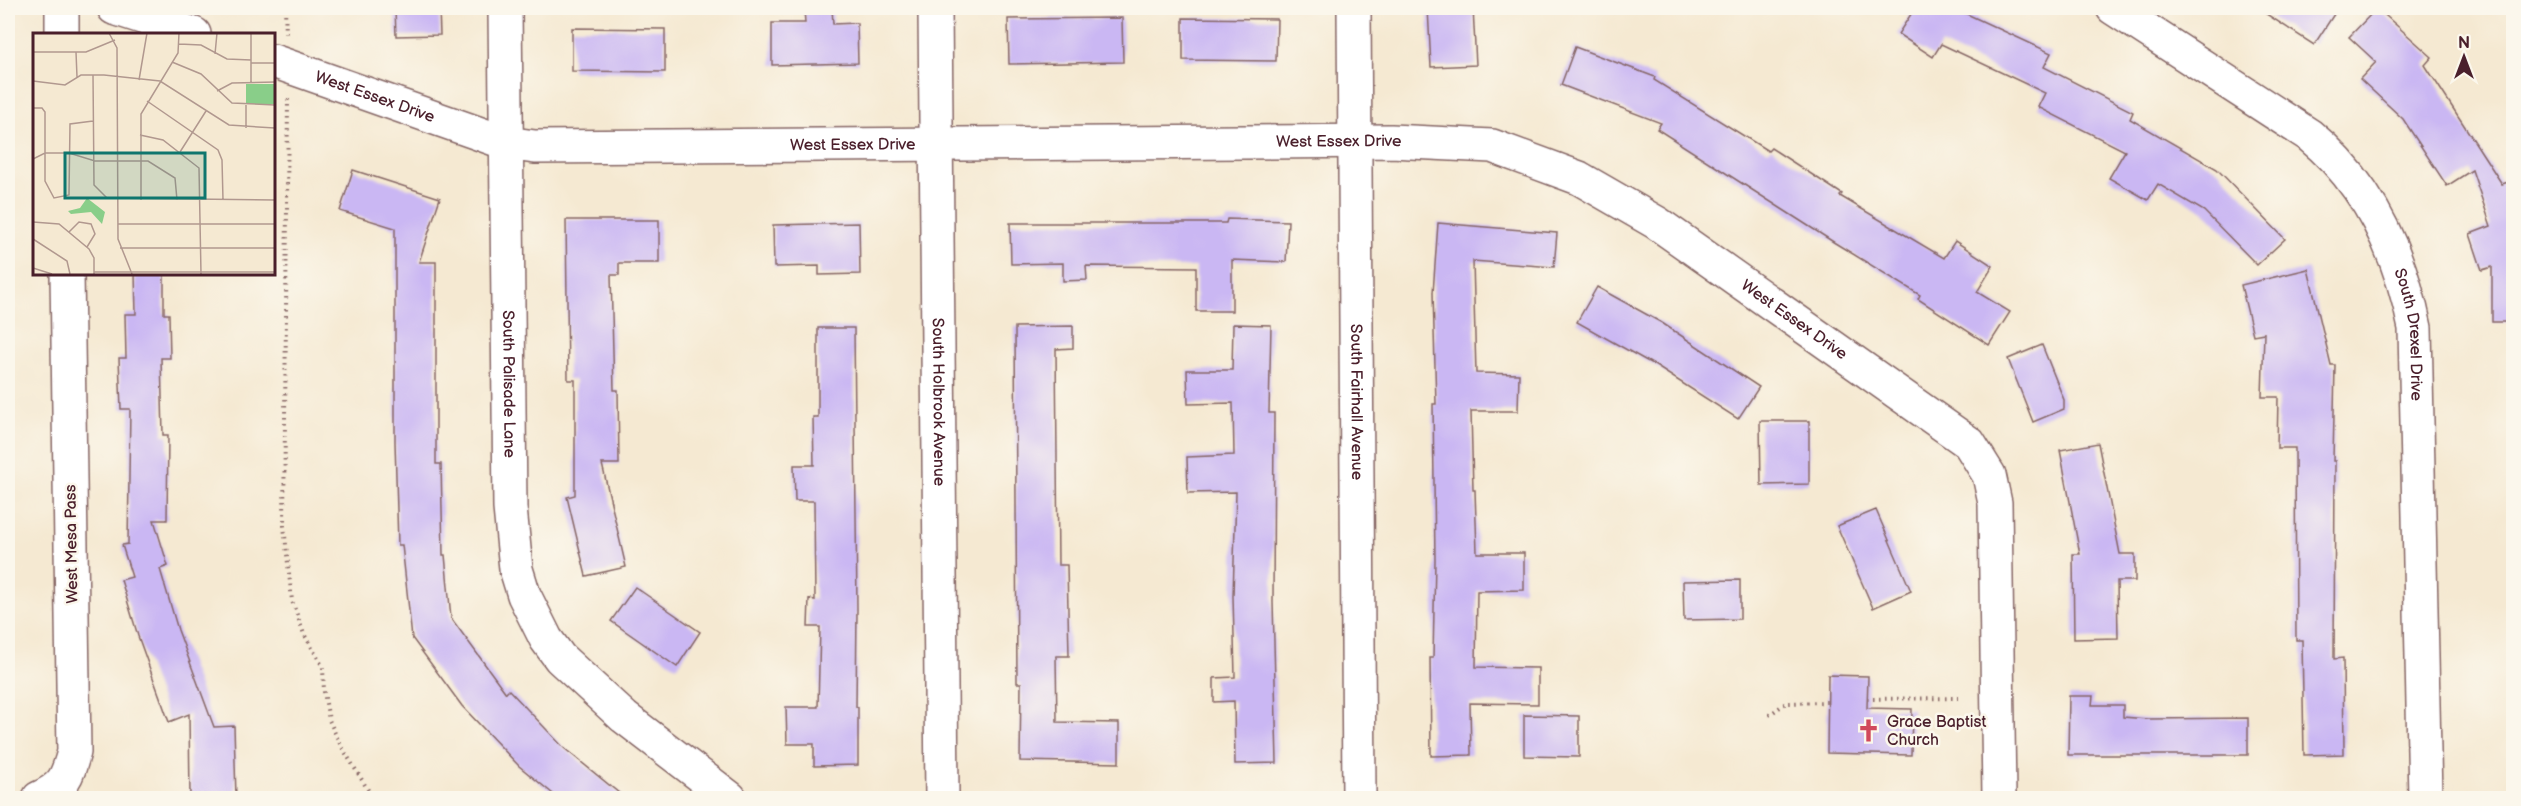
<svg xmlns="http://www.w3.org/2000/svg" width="2521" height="806" font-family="'Balsamiq Sans',sans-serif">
	<rect width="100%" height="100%" fill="#fbf7ec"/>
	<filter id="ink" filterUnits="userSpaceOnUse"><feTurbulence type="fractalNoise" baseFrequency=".0167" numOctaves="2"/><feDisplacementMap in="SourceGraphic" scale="12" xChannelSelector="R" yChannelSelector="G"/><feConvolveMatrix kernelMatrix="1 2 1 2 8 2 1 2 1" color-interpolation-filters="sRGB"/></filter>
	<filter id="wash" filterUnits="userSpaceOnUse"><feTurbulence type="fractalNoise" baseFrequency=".008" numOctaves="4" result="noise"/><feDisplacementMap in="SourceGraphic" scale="24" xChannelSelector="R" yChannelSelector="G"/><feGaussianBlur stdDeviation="1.35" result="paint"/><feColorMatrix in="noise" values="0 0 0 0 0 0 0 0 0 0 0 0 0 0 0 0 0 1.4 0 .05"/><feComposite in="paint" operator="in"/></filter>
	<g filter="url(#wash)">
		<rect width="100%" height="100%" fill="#f5e9d2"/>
		<g id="blocks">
			<!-- building -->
			<g fill="#cab7f3">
				<path d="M395,8H439L440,35L396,36Z"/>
				<path d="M804,8H832L833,24L857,23L858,63L772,65V23H805Z"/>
				<path d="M1428,8H1473L1476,65L1431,67Z"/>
				<path d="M1915,8H1954L2051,53L2044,67L2133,112L2130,119L2217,169L2285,239L2257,265L2204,211L2158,184L2148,200L2109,178L2125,151L2038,107L2045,93L1941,44L1933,57L1898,34Z"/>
				<path d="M2257,8H2338L2314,45Z"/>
				<path d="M2377,8L2432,57L2425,65L2502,184L2514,180V322H2492V267L2482,270L2470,234L2491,226L2472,170L2447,186L2403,119L2360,79L2376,62L2349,37Z"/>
				<path d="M1122,18L1123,62L1009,64L1008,19Z"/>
				<path d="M1183,18L1277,19L1276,61L1183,60Z"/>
				<path d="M572,28L665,29V72L572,71Z"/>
				<path d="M1575,47L1655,77L1654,80L1768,151L1771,148L1842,194L1840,196L1944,258L1955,241L1993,266L1977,292L2010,312L1989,345L1918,299L1920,295L1835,243L1657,129L1661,123L1561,85Z"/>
				<path d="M353,170L440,198L419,262H436V464H441L443,555H445L451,618L506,693L509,690L564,748L625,798H558L519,766L462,706L412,638L402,545H398L395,442V228L340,211Z"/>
				<path d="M1227,219L1288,221L1286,262L1232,260V311H1196V267L1086,266L1087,280L1063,281V263L1011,264L1010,223H1226Z"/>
				<path d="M566,220H659V263H619V275H611L614,390H618L619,464H602L626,567L586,576L567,497L575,495V380H568Z"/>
				<path d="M859,223L860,274L819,275V266L774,267L773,225Z"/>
				<path d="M1438,223L1557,233L1554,267L1473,261L1476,373L1519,374L1518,411H1471L1473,490H1475L1477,553H1524V590L1477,591L1476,667L1538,668V704L1470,703L1471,755L1431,756L1430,658H1433L1435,560L1433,404H1436L1433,293Z"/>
				<path d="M2308,269L2331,365H2335L2333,461H2335L2334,659L2343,658L2344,754L2304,755L2302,640H2296L2295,448H2277L2278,397H2262L2264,333L2253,335L2241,285Z"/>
				<path d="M135,273H164V314H169L170,358H161L163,435H168L167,520H154L168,566L160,569L178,630L214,727L234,726L236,798H190L189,714L169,722L138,636L121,580L132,577L122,545L128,544L130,409H121L119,358H126L125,314H136Z"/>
				<path d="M1597,287L1662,323L1759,387L1738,419L1654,365L1577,322Z"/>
				<path d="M1233,324L1271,325L1269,413H1274L1273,602L1277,763L1235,764L1234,701L1214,702V678L1235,677L1233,596L1236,492L1188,493L1187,457L1234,455L1233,403L1188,404L1187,370H1232Z"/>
				<path d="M1073,326V348L1056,349L1058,565H1067L1069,656H1056L1057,722L1119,723V763L1020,761L1021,683H1017L1015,327Z"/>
				<path d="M818,328H854L857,609L856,707H858V765L814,766V744H787L786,707H818L820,627H808L809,599L815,600L814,501H795L794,465H814L813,417H818Z"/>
				<path d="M2042,345L2064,400V409L2033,422L2008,359Z"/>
				<path d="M1760,421H1809V484L1761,485Z"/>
				<path d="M2098,443L2120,554H2135V581H2117L2118,638L2074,639L2073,554H2080L2060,450Z"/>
				<path d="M1876,510L1911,591L1873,608L1837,526Z"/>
				<path d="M1740,580V619L1684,620L1683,581Z"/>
				<path d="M635,587L700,632L677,667L611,621Z"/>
				<path d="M1828,675L1868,676L1867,708L1912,709L1911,755L1827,753Z"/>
				<path d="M2069,696H2093L2092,705H2123V717L2148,719L2248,718V755H2068Z"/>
				<path d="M1524,715L1579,716V757L1524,756Z"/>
			</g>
		</g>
	</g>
	<g filter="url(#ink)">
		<use href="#blocks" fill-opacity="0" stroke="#866665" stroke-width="1.5"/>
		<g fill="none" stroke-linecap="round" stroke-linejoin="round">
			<defs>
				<g id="minor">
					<path d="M62,8V34"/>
					<path d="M114,8L194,34"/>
					<path id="s1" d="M505,8L510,508L516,569L524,595L546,639L560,658L624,717L730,798"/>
					<path id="s2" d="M935,8L942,798"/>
					<path id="s3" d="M1354,8L1359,798"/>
					<path id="s4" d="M2113,8L2309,135C2369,184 2400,253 2415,328L2425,798"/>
					<path id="s5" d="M273,61L506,143L535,147L1391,141L1492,146L1579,178L1657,223L1969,443L1989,475L1995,503L1999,798"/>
					<path d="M39,798C64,787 67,777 74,752L67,273"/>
				</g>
			</defs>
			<!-- minor casing -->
			<use href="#minor" stroke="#866665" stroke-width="36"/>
			<!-- path -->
			<g stroke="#866665" stroke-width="4" stroke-dasharray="1.5 4.5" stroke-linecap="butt">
				<path d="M285,8L286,34"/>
				<path d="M288,99L284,526L292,601L304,634L323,667L324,692L329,720L340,744L373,798"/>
				<path d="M1867,699L1958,698"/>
				<path d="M1769,715L1786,703L1828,702"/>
			</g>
			<!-- minor -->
			<use href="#minor" stroke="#fff" stroke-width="33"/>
		</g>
	</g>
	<!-- icons -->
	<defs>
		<symbol id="church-bare" viewBox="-9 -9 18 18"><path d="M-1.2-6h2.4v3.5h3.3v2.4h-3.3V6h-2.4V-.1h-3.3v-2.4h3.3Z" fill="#d1495b" stroke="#fbf7ec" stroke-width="2.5" paint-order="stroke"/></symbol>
	</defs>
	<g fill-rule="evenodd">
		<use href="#church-bare" x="1852" y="714" width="33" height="33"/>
	</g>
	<g text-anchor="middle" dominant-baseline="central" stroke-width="5" stroke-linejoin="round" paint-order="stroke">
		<!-- street labels -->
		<g font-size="16" fill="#4a1f2b" stroke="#fbf7ec">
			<text stroke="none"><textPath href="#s5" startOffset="108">West Essex Drive</textPath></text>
			<text stroke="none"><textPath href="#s5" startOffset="1080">West Essex Drive</textPath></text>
			<text stroke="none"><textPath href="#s5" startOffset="594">West Essex Drive</textPath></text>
			<text stroke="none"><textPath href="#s5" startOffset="1584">West Essex Drive</textPath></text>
			<text stroke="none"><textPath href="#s4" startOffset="464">South Drexel Drive</textPath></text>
			<text stroke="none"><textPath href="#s1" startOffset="376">South Palisade Lane</textPath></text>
			<text stroke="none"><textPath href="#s2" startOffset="394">South Holbrook Avenue</textPath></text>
			<text stroke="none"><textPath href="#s3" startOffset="394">South Fairhall Avenue</textPath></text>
			<text transform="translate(72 544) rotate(-91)">West Mesa Pass</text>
		</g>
		<!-- poi labels -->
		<g font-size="16" fill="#4a1f2b" stroke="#fbf7ec" text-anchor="start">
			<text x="1887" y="722">Grace Baptist<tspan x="1887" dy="18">Church</tspan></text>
		</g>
	</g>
	<!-- overview -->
	<g transform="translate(33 33)">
		<rect width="242" height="242" fill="#f5e9d2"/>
		<path d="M213,51H241V71H213ZM54,165L72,179L69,191L58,179L38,181L35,178L47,175Z" fill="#89ce89"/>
		<path fill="none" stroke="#b1988f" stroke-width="1.5" d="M76,0L84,15L85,206L99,241M218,0V49M146,11L168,12L194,26L218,27M0,19H53L82,7M43,19L44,44M182,21L184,0M139,29L168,41L199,70L242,72M218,30H242M60,42L61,152L74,165L242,167M106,47L114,0M0,48L32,52L48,42H71L127,48L196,92L242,95M184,58L199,50L242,49M114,68L185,117L189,127L190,167M213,72V95M0,75H9L12,79V148L21,165L36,162L37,91L60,88M107,102L130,107L166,135L168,241M147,119L173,78M0,126L12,120H36L62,128H115L142,145L144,167M108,167V81L145,20L146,0M0,189L26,191L56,216L61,225V241M85,191H242M36,199L46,189L58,191L62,201L54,214M0,206L34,228L37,241M87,215H242M0,235L19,241M61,239H242"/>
		<path fill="#0f766e" fill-opacity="0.15" stroke="#0f766e" stroke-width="3" d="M32,120H172V165H32Z"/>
		<rect width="242" height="242" fill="none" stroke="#4a1f2b" stroke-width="3"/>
	</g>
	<!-- margin -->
	<rect width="2521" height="806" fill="none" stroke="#fbf7ec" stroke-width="30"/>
	<!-- north arrow -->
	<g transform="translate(2464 57)" stroke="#fbf7ec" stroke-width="4.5" paint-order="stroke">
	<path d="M0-4.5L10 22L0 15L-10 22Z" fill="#4a1f2b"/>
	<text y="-9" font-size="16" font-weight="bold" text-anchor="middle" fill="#4a1f2b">N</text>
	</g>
</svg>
